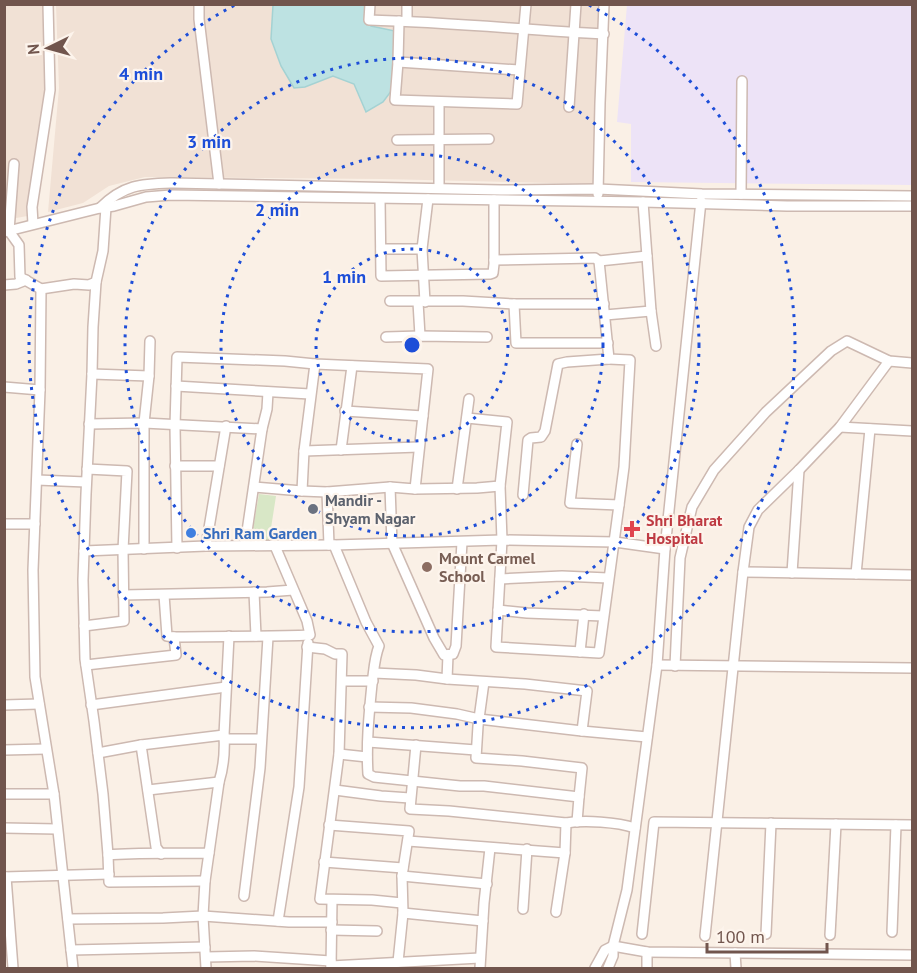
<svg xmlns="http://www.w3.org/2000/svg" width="917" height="973" font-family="'PT Sans',sans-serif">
	<rect width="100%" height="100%" fill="#faf0e6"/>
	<!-- residential -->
	<g fill="#f1e1d5">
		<path d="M5,5H52V90L33,215L5,220Z"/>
		<path d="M56,5H602L594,184L382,179L145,177L109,186L83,203L48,212L59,88Z"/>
	</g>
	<!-- education -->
	<path fill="#ede3f7" d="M627,5H912V185L631,182V124L617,122Z"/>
	<!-- green -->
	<path fill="#d8e7c6" d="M259,494L276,496L269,541L251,540Z"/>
	<!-- water -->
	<path fill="#bde2e2" stroke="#a4d2d3" stroke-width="1.5" d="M273,5H367L366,18L371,26L395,31L392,90L383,102L366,112L354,84L333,76L305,87L294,88L281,66L271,39Z"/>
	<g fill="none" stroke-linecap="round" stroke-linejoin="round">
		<defs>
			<g id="minor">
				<path d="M199,4V19L219,184"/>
				<path d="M370,4L369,20C447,22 526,30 604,34"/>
				<path d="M399,21L398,62L395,100L517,104L526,4"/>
				<path d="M407,21V4"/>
				<path d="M398,62L519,70"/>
				<path d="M569,107L576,4"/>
				<path d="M397,140L489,139"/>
				<path d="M14,164L9,231L19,245L20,277L41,289"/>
				<path d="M439,187V102"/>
				<path d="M598,194L600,103L604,4"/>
				<path d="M741,194L742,81"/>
				<path d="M380,199L381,276L490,274L493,273L494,264V200"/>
				<path d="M643,202L651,311L656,346"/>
				<path d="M100,208C124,184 142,184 173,183L501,190L598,189L702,194L912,196"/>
				<path d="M33,224L32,207L50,90L48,4"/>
				<path d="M4,232L100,208L114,206L146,197L171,195L643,202L787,206H912"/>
				<path d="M381,249H422"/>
				<path d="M494,260L595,258L599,261L647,256"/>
				<path d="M96,282L93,327L92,374L86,494L83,580L85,659L94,721L103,794L108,855L109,882L205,881"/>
				<path d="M4,285L16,284L26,280"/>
				<path d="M390,301H463L514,304H604"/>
				<path d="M418,302L420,336"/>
				<path d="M425,302L422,249L428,199"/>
				<path d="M514,304L516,343H608"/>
				<path d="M605,315L651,311"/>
				<path d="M386,337L420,336L487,337"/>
				<path d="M92,374L149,376"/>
				<path d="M176,386L310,394"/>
				<path d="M4,387L40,390"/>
				<path d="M345,411L423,416"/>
				<path d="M467,418L507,422L500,486L502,540L496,647L599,653L619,505"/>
				<path d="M89,424L144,423L262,429"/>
				<path d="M840,427L912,431"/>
				<path d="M577,444L570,503L619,505L624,467L630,360L609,359L599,261"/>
				<path d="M341,450L352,366"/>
				<path d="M304,451L419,447"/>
				<path d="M175,466H219"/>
				<path d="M37,480L86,482"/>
				<path d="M254,487L302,491L327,492L390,487L415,489L477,488L500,486"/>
				<path d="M390,487L392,543L434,638L444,655L453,654L456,646L462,542"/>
				<path d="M457,489L469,399"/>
				<path d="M302,491L304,451L315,364"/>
				<path d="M327,492L329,545"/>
				<path d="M523,495L528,440L531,438L541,437L545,431L558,364L567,362L609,359"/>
				<path d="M4,524H35"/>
				<path d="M245,545L262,429L267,409L268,392"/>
				<path d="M334,545L366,622L379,646C374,659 374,671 372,684C369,714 366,744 368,774L374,777L460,786H484L579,797L577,822"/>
				<path d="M206,546L226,426"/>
				<path d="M177,548L175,426L177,357L285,361L315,364L428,369L415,489"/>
				<path d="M144,549V423L149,376L150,341"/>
				<path d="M84,551L206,546L334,545L502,540L615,542L665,549"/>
				<path d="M743,572L912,575"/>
				<path d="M792,573L799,470"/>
				<path d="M856,574L870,429"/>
				<path d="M500,579L562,576L608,578"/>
				<path d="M254,592L256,636"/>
				<path d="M123,595L267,592L293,590"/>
				<path d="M164,595L167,636L174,637"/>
				<path d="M498,610L527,613L603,616"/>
				<path d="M84,626L124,621L123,550L127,471L87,469"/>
				<path d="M307,647L325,649L335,654H342L339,754L320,899L372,900L402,903"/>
				<path d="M580,652L584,614"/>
				<path d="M86,665L176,655L174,637C220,636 265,637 310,635L307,621L275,546"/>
				<path d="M657,665L912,668"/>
				<path d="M675,666L680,558L692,507L714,470L766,412L831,351L847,341L889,361L912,363"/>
				<path d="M374,673L416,675L447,679L525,684L587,691L582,731"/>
				<path d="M447,679L448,655"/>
				<path d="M342,681H373"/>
				<path d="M484,682L478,726L476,758L522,761L582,768L579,797"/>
				<path d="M4,705L39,704"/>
				<path d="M91,705L226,687"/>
				<path d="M369,707L411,708L457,714L479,719L582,731L647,737"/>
				<path d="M224,739H261"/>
				<path d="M368,742L476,750"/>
				<path d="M141,745L156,847L161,854"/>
				<path d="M416,745L410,809L449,811L566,823C585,820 617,822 635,828"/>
				<path d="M4,750L46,749"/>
				<path d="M98,753L141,745L224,735"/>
				<path d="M339,754L367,757"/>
				<path d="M148,790L219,782"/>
				<path d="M335,790L381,796L410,798"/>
				<path d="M4,794H54"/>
				<path d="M329,825L409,831L402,876L403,913L398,962"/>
				<path d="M4,828L57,829"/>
				<path d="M408,841L565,853"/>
				<path d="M108,855C142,852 176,854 209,853"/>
				<path d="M324,862L403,868"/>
				<path d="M402,876L487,884"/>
				<path d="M4,877L109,874"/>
				<path d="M6,877L13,968"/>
				<path d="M244,896L260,768L268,637"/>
				<path d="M523,909L527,849"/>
				<path d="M556,912L565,853L566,823"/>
				<path d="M403,913L483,921"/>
				<path d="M68,919L163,918L203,916L289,922H332"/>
				<path d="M278,921L299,787L308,643"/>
				<path d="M331,930L377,931"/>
				<path d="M892,932L896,825"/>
				<path d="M642,934L654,822L912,825"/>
				<path d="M766,934L771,823"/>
				<path d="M830,935L836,824"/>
				<path d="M705,936L743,572L749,527L758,510L799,470L840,427L889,361"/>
				<path d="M71,950L205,947"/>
				<path d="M735,953L736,968"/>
				<path d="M206,957L254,956L331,961"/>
				<path d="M331,966L480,958"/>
				<path d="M331,967L332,900"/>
				<path d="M73,968L54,794L35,677L33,570L40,390L41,289L74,284L89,285L96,282L103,251L106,207"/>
				<path d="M206,968L203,916L205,881L219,782C224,766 225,752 224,735L229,636"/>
				<path d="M480,968L484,903L490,848"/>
				<path d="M595,968L605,950L613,946L647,952L912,955"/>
				<path d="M608,968L613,956V946L627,890L657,665L665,549L701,201"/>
				<path d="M647,968V952"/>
			</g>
		</defs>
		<!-- minor casing -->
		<use href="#minor" stroke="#cdb9b1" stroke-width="12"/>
		<!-- minor -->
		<use href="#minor" stroke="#fff" stroke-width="9"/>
	</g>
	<!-- distance rings -->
	<g fill="none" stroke="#1d4ed8" stroke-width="3" stroke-dasharray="3 6">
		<circle cx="412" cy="345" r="96"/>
		<circle cx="412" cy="345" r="191"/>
		<circle cx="412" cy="345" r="287"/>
		<path d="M589 5A383 383 0 1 1 235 5"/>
	</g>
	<!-- markers -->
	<circle fill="#6b7280" stroke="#fdf4ec" stroke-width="2" cx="313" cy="509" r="6"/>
	<path fill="#e0444e" stroke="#fdf4ec" stroke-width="2" d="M629 520h6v6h6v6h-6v6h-6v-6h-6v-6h6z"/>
	<circle fill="#3f7fe0" stroke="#fdf4ec" stroke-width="2" cx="191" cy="533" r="6"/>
	<circle fill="#8d6e63" stroke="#fdf4ec" stroke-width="2" cx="427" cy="567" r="6"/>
	<g text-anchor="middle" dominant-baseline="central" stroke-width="4.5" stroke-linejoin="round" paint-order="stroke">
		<!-- worship labels -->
		<g font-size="16" font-weight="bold" fill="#5b616d" stroke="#fdf4ec" text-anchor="start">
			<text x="325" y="500">Mandir -<tspan x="325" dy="18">Shyam Nagar</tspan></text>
		</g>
		<!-- health labels -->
		<g font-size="16" font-weight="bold" fill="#be3a42" stroke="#fdf4ec" text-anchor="start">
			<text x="646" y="520">Shri Bharat<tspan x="646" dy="18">Hospital</tspan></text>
		</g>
		<!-- shop labels -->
		<g font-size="16" font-weight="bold" fill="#366cbe" stroke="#fdf4ec" text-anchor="start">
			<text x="203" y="533">Shri Ram Garden</text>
		</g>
		<!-- education labels -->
		<g font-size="16" font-weight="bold" fill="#785e54" stroke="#fdf4ec" text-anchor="start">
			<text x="439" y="558">Mount Carmel<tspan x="439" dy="18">School</tspan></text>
		</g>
	</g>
	<circle cx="412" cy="345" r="9" fill="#1d4ed8" stroke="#fdf4ec" stroke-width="3"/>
	<g font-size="18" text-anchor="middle" font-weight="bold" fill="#1d4ed8" stroke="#fdf4ec" stroke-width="4.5" stroke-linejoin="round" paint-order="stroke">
		<text x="141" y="80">4 min</text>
		<text x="209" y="148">3 min</text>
		<text x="277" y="216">2 min</text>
		<text x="344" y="283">1 min</text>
	</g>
	<!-- border -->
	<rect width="917" height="973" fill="none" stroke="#71554d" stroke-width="12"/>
	<!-- north arrow -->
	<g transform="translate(48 48) rotate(265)" stroke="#fdf4ec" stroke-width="4.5" paint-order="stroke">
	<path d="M0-4.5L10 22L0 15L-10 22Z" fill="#71554d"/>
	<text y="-9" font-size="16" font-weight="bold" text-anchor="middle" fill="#71554d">N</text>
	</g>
	<!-- scale -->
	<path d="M707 943v9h120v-9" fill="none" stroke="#71554d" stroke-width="3"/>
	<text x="716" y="943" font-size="18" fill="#71554d" stroke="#fdf4ec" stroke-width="4.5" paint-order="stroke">100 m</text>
</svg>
